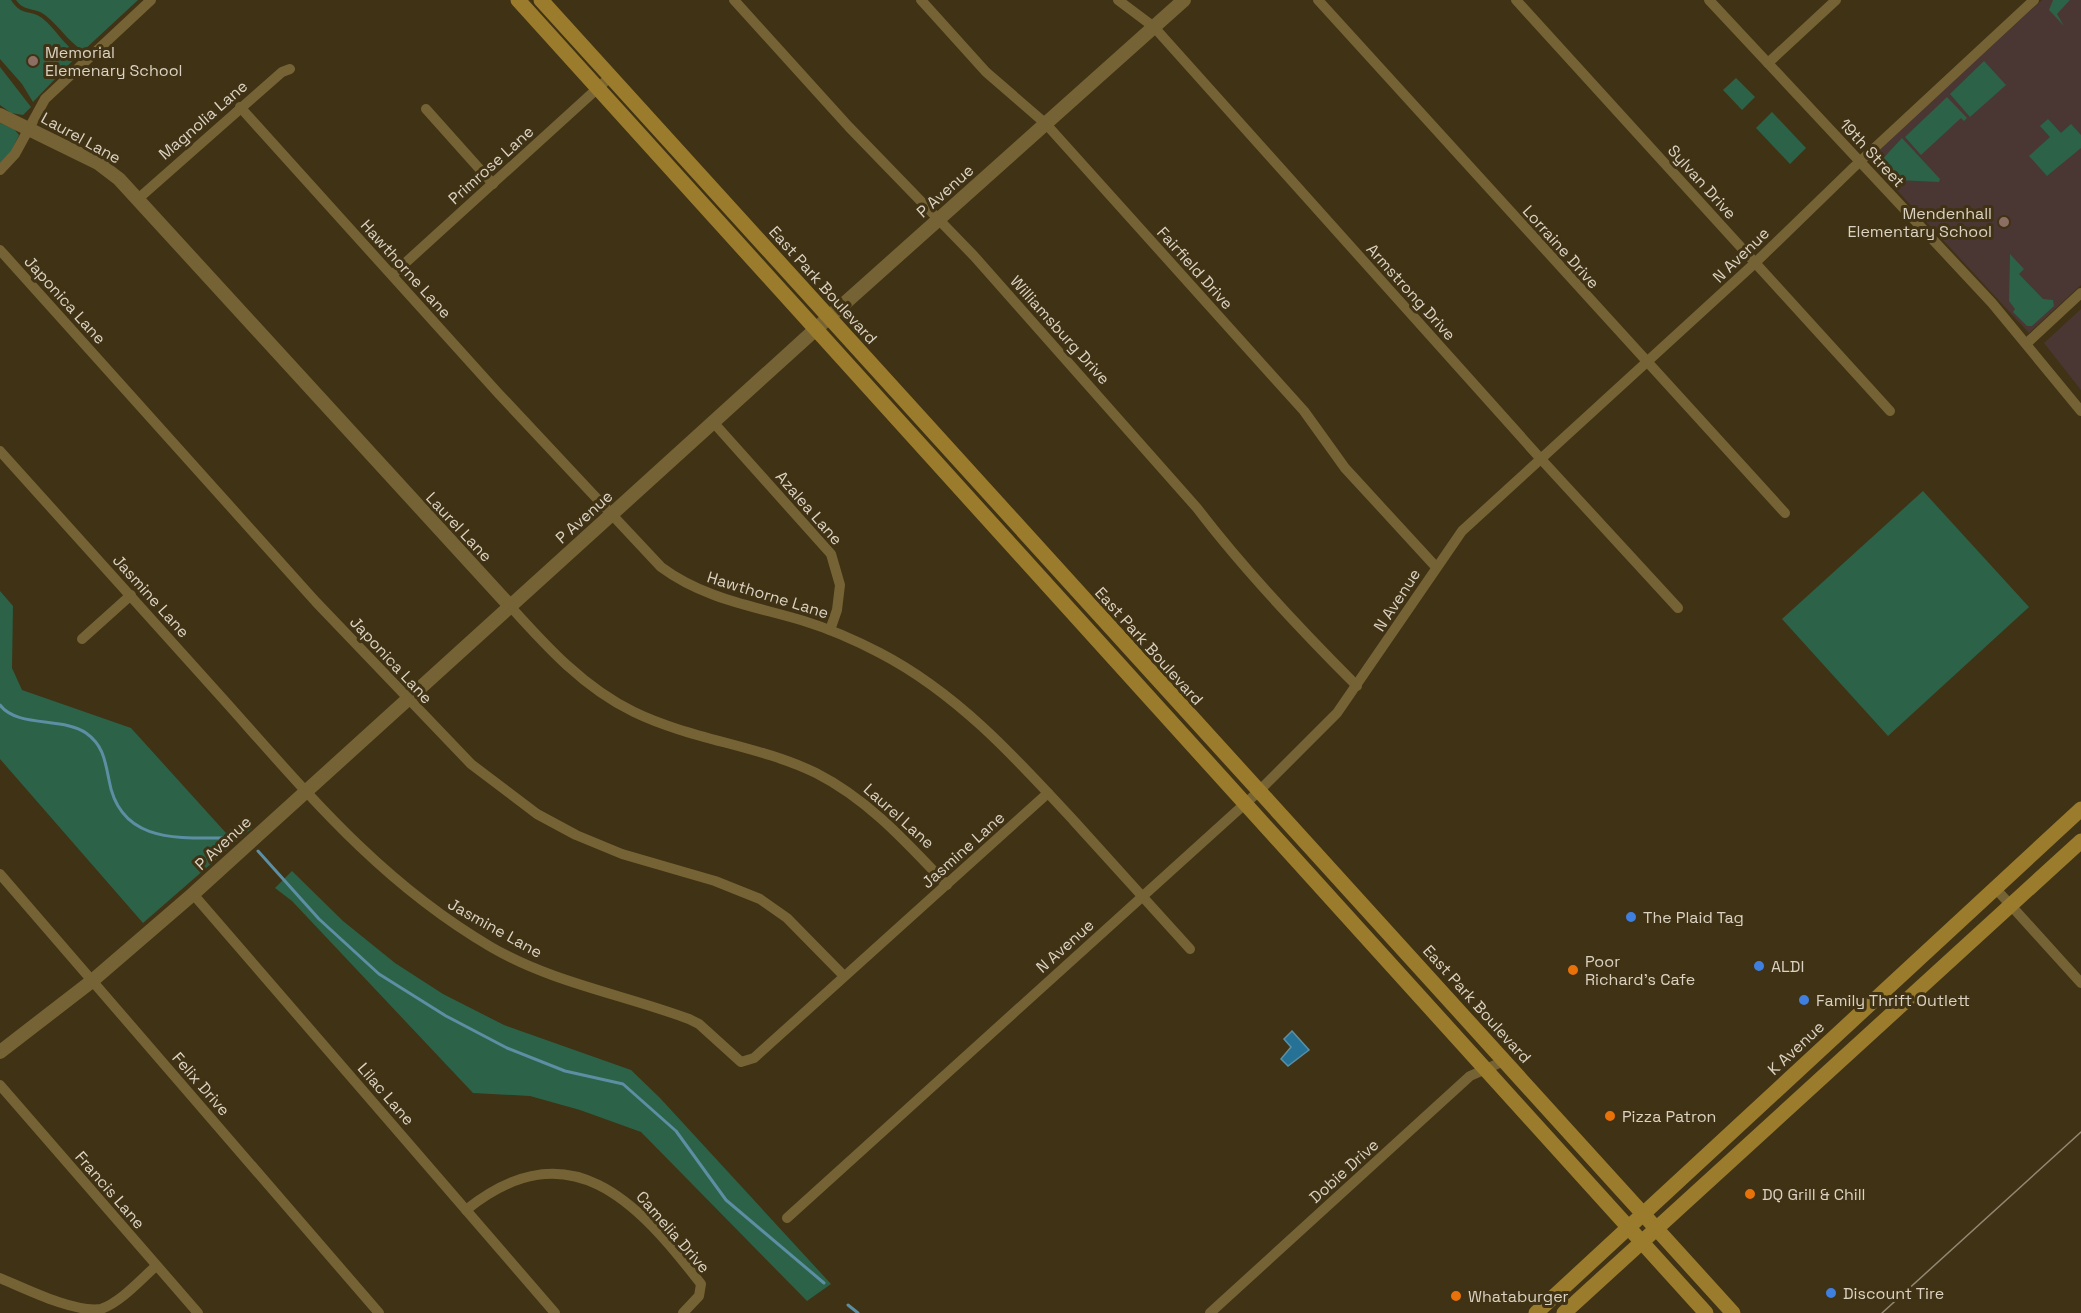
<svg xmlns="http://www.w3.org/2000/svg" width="2081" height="1313" font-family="'Space Grotesk',sans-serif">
	<rect width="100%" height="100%" fill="#403214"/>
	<!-- education -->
	<g fill="#4a3633">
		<path d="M2042,0H2081V285L2029,333L1868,159Z"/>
		<path d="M2081,309V390L2044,343Z"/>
	</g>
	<!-- green -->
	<g fill="#2c6248">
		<path d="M0,0H11C22,17 30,9 42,18C56,29 63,45 79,54L33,102L22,84L0,59Z"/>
		<path d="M16,0H138L83,51C67,40 59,26 45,15C35,7 24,12 16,0Z"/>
		<path d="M2053,0H2070L2057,14L2064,26L2049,10Z"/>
		<path d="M1984,61L2006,85L1970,117L1950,94Z"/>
		<path d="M0,67L31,107L23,115L11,113L0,105Z"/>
		<path d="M1736,78L1755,97L1742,110L1723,90Z"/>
		<path d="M1947,97L1967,118L1964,121L1961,118L1921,155L1905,137Z"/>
		<path d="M1772,112L1806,148L1790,164L1756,128Z"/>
		<path d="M2048,119L2061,133L2071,124L2081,135V148L2047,176L2029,156L2050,137L2040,126Z"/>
		<path d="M0,123L14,129L19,135L11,152L0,163Z"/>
		<path d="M1902,138L1940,179L1939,182L1897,180L1893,174L1886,175L1877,165Z"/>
		<path d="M2010,254L2024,269L2019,274L2043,299L2053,300L2054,306L2032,326H2027L2013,312L2015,309L2009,301Z"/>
		<path d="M1923,491L2029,607L1888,736L1782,619Z"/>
		<path d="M0,591L13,606L12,668L22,690L131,728L226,833L242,819L252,828L143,923L0,759Z"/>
		<path d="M292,871L343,921L395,963L443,994L504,1025L631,1070L660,1098L831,1284L807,1301L641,1132L580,1110L530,1096L473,1093L292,901L275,888Z"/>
	</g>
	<!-- water -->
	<path fill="#257296" stroke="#5c8fa3" stroke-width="1.5" d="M1292,1031L1309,1050L1288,1066L1281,1059L1291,1047L1284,1039Z"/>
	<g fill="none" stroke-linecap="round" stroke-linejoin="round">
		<!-- stream -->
		<g stroke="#5c8fa3" stroke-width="3">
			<path d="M0,705C17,728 64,717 86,733C103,745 105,760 109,780C120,844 179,838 230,838"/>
			<path d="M258,851L319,919L379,974L446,1016L507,1048L565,1071L623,1084L676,1131L726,1200L824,1283"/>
			<path d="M848,1305L858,1313"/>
		</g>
		<!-- minor -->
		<g stroke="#766335" stroke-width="10">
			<path d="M734,0L849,127L974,256L1197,508C1245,571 1301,630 1357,686"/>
			<path d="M921,0L986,72L1046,124L1304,411L1345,468L1436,567"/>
			<path d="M1118,0L1154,27L1540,458L1678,608"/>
			<path d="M1318,0L1785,513"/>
			<path d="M1516,0L1890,411"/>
			<path d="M1709,0L1992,303L2081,411"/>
			<path d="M1768,63L1836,0"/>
			<path d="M240,107L498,393L661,567C704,599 754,606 804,621C830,629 855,640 880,653C957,693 1016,758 1074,821C1113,864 1151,906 1190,949"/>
			<path d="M426,109L493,184"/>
			<path d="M0,170L15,154L45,99L151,0"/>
			<path d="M139,198L282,72L290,69"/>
			<path d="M0,250L316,602L471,764L537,814L576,835L622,854L715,881L760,899L787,918L844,976"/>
			<path d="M392,275L610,77"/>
			<path d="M2027,343L2081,293"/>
			<path d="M713,422L831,554L840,585L837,610L830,630"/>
			<path d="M0,451C75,534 150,617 224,700C308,794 380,882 491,947C553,983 622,994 689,1019L699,1024L741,1062L754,1058L1048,793"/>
			<path d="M510,606C546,646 584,688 634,712C692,740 758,745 816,773C869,800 907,843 947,885"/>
			<path d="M82,639L131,595"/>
			<path d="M0,874L379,1313"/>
			<path d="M1996,889L2081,983"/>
			<path d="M193,894L555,1313"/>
			<path d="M0,1085L198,1313"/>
			<path d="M466,1210C569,1127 637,1201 701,1284L699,1296L683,1313"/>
			<path d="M787,1218L1258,792L1337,713L1462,531L1755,263L1854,167L2034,0"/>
			<path d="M0,1278C26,1289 74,1313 101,1309C121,1302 140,1280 156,1266"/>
			<path d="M1210,1313L1470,1076L1504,1061"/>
		</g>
		<!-- tertiary -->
		<g stroke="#766335" stroke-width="14">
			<path d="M0,115L98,163L119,179L510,606"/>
			<path d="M0,1052L92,981L193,894L817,328L1184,0"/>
		</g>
		<!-- secondary -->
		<g stroke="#9b7c2d" stroke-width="15">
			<path d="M518,0L1706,1313"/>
			<path d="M541,0L1733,1313"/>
			<path d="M1536,1313L2081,809"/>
			<path d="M1564,1313L2081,841"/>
		</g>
		<!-- tram -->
		<path stroke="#928771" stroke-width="1.5" d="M1882,1313L2081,1132"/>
	</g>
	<!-- markers -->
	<g fill="#8d6e63" stroke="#403214" stroke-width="2">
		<circle cx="33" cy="61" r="6"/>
		<circle cx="2004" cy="222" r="6"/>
	</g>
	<g fill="#3f7fe0" stroke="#403214" stroke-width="2">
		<circle cx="1631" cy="917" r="6"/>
		<circle cx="1759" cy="966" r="6"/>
		<circle cx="1804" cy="1000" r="6"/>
		<circle cx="1831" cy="1293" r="6"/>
	</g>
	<g fill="#e8710a" stroke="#403214" stroke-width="2">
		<circle cx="1573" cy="970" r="6"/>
		<circle cx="1610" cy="1116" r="6"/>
		<circle cx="1750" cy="1194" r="6"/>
		<circle cx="1456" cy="1296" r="6"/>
	</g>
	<g text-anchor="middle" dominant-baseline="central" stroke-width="6" stroke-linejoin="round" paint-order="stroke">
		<!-- poi labels -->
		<g font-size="16" fill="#dbd2c2" stroke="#403214" text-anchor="start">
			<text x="45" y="52">Memorial<tspan x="45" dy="18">Elemenary School</tspan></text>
			<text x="1992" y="213" text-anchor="end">Mendenhall<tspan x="1992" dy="18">Elementary School</tspan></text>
			<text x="1643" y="917">The Plaid Tag</text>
			<text x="1585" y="961">Poor<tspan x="1585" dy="18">Richard's Cafe</tspan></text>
			<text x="1771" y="966">ALDI</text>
			<text x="1816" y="1000">Family Thrift Outlett</text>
			<text x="1622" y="1116">Pizza Patron</text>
			<text x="1762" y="1194">DQ Grill &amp; Chill</text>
			<text x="1843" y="1293">Discount Tire</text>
			<text x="1468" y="1296">Whataburger</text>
		</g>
		<!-- street labels -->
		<g font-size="16" fill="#dbd2c2" stroke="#403214">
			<text transform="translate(203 120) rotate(-41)">Magnolia Lane</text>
			<text transform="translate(81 138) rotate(29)">Laurel Lane</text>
			<text transform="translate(1872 153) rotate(47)">19th Street</text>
			<text transform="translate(491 165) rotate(-42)">Primrose Lane</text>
			<text transform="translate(1702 182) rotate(48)">Sylvan Drive</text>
			<text transform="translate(945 191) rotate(-42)">P Avenue</text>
			<text transform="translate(1561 247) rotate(48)">Lorraine Drive</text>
			<text transform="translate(1741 255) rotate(-44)">N Avenue</text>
			<text transform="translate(1195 268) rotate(48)">Fairfield Drive</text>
			<text transform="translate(406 269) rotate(48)">Hawthorne Lane</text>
			<text transform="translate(823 285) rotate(48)">East Park Boulevard</text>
			<text transform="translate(1411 292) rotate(48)">Armstrong Drive</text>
			<text transform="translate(65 300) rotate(48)">Japonica Lane</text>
			<text transform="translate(1060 330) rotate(48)">Williamsburg Drive</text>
			<text transform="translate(809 508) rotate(49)">Azalea Lane</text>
			<text transform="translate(584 517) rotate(-42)">P Avenue</text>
			<text transform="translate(459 527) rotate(47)">Laurel Lane</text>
			<text transform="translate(768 595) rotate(17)">Hawthorne Lane</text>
			<text transform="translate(151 596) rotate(48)">Jasmine Lane</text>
			<text transform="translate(1397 600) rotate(-57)">N Avenue</text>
			<text transform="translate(1149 646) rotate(48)">East Park Boulevard</text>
			<text transform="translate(391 660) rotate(47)">Japonica Lane</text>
			<text transform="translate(899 816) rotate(42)">Laurel Lane</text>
			<text transform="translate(223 843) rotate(-43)">P Avenue</text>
			<text transform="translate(963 850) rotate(-42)">Jasmine Lane</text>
			<text transform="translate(495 928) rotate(29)">Jasmine Lane</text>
			<text transform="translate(1065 946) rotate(-42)">N Avenue</text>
			<text transform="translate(1477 1004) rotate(48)">East Park Boulevard</text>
			<text transform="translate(1796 1048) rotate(-43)">K Avenue</text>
			<text transform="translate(201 1084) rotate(49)">Felix Drive</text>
			<text transform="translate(386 1094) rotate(49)">Lilac Lane</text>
			<text transform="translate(1344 1171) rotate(-42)">Dobie Drive</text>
			<text transform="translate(110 1190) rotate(49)">Francis Lane</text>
			<text transform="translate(673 1232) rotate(49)">Camelia Drive</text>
		</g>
	</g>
</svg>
